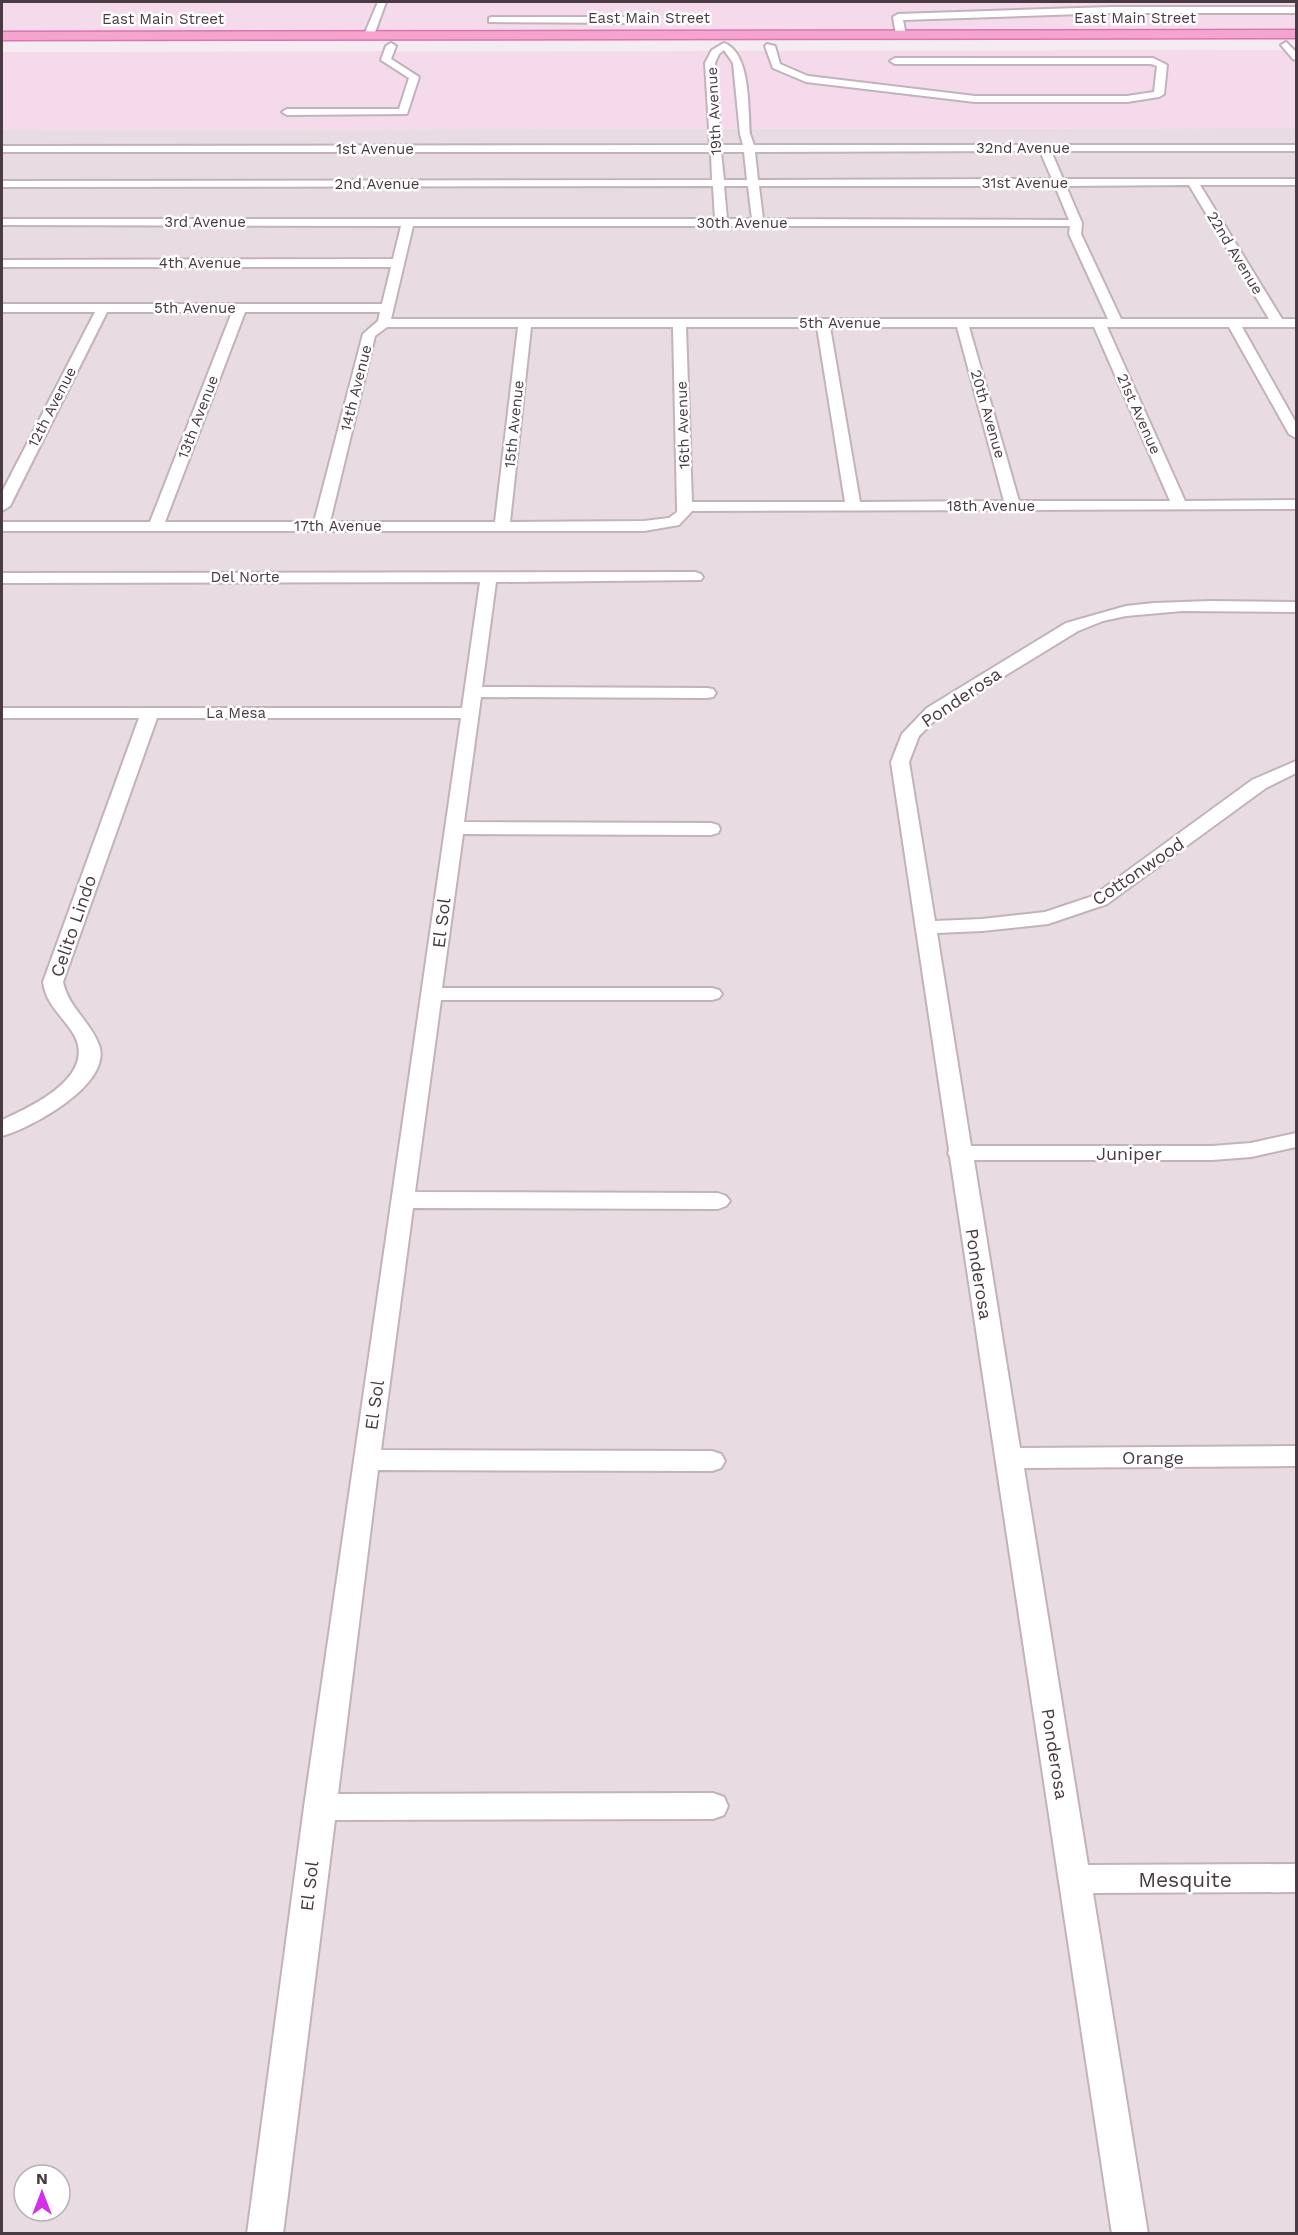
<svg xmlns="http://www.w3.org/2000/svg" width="1298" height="2235" font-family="'Work Sans',sans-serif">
	<rect width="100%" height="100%" fill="#f5ecf1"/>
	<!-- residential -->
	<path fill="#e8dbe2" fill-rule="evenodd" d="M1296,128V2233H2V130ZM24,2175H60V2211H24Z"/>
	<!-- commercial -->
	<g fill="#f4daeb">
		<path d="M2,2H1296V28L2,31Z"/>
		<path d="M1296,50V128L2,130V52Z"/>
	</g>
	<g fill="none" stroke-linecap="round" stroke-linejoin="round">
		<defs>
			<g id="service">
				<path d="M378,2H386L374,35L366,37L364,35Z"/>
				<path d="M1111,7H1296V13H1111L903,20L906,35L901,38L896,35L893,17L898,14Z"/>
				<path d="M492,17H637L642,20L637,23L489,22V18Z"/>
				<path d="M1286,42L1296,52V60L1293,59L1281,45Z"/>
				<path d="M391,43L396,46L391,59L419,77L407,114L287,115L282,112L287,109H399L409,78L381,60L386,46Z"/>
				<path d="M724,43C751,53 748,109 750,134L754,145H1296V151H1051L1063,179H1296V185H1200L1282,319H1296V327H1242L1296,423V438L1289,434L1229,327H1107L1185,501L1296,500V509L692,511L679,525L644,531H2V522H150L232,312H107L10,506L2,511V492L95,312H2V304H382L391,267H2V260L393,259L401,226L2,225V219H715L713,186L2,187V181L712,180L711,152H2V146L710,145L705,63L712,50ZM724,50L733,63L740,134L743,145H721L715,63L719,54ZM1040,151L1052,179L758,180L755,152ZM721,152H744L747,180H724ZM1189,185L1269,319H1121L1081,234L1082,223L1066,186ZM724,186H748L752,219H727ZM759,186H1055L1069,220L763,219ZM413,226H1070L1069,234L1108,319H391ZM245,312H380L378,321L363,334L314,522H165ZM387,327H518L495,522H330L375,336ZM531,327H673L677,507V512L669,518L644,521L510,522ZM686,327H817L845,502H692ZM830,327H957L1004,501L860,502ZM969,327H1094L1170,501H1019Z"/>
				<path d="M767,44L775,46L780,64L808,76L975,96H1127L1154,92L1157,66L1151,64H895L890,61L895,58H1153L1167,65L1164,94L1159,97L1127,102H975L806,82L773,68L765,46Z"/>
				<path d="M695,572L701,574L703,577L701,580L496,582L482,687L707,688L713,689L716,693L713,697L707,698L481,697L464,822L711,823L718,825L720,829L718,833L711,835L463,834L442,988H712L719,990L722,994L719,998L712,1000H441L415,1192L718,1193L726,1196L730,1201L726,1206L718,1209L413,1208L381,1450L712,1451L721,1454L725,1461L721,1468L712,1471L378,1470L338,1794L713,1793L724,1797L728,1806L724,1815L713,1819L335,1820L283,2234H247L304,1807L461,718H157L63,982C68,1007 90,1021 99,1045C113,1084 31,1128 2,1136V1120C33,1106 102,1074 71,1030C59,1013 46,1003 43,982L139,718H2V708H462L480,582L2,583V573Z"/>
				<path d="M1211,601L1296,602V612L1182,611L1126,616L1103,621L1078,631L939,716L919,736L909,762L935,921L982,919L1045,912L1093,896L1252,780L1296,761V773L1266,788L1107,904L1048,924L982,931L937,933L971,1146H1212L1251,1143L1296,1133V1147L1251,1157L1212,1160H974L1020,1448L1296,1446V1466L1024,1468L1088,1865L1296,1864V1892L1093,1893L1148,2234H1112L950,1157L948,1153L949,1150L891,762L902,734L927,708L1066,623L1126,606L1154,603Z"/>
			</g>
			<path id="primary" d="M1296,30V38L2,40V32Z"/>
		</defs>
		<!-- service casing -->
		<use href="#service" stroke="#c2b2bc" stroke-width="4"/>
		<!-- primary casing -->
		<use href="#primary" stroke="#da75ad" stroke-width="3"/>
		<!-- service -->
		<use href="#service" fill="#fff" fill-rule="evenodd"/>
		<!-- primary -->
		<use href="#primary" fill="#f5a4d0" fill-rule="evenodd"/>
	</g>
	<g text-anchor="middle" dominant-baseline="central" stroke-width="5" stroke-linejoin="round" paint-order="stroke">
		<!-- far-street labels -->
		<g font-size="15" fill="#493a43" stroke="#fff">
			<text x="649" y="18">East Main Street</text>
			<text x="1135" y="18">East Main Street</text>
			<text x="163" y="19">East Main Street</text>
			<text transform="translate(714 111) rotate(-93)">19th Avenue</text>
			<text x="1023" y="148">32nd Avenue</text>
			<text x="375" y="149">1st Avenue</text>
			<text x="1025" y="183">31st Avenue</text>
			<text x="377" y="184">2nd Avenue</text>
			<text x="205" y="222">3rd Avenue</text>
			<text x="742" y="223">30th Avenue</text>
			<text transform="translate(1235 253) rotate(59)">22nd Avenue</text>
			<text x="200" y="263">4th Avenue</text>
			<text x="195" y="308">5th Avenue</text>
			<text x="840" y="323">5th Avenue</text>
			<text transform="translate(356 388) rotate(-76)">14th Avenue</text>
			<text transform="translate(52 407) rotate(-63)">12th Avenue</text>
			<text transform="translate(988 414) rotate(74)">20th Avenue</text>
			<text transform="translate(1139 414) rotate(66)">21st Avenue</text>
			<text transform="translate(198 417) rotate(-69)">13th Avenue</text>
			<text transform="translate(514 424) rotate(-84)">15th Avenue</text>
			<text transform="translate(683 425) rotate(-92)">16th Avenue</text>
			<text x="991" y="506">18th Avenue</text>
			<text x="338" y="526">17th Avenue</text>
			<text x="245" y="577">Del Norte</text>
			<text x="236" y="713">La Mesa</text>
		</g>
		<!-- street labels -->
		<g font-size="18" fill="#493a43" stroke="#fff">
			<text transform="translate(961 697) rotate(-34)">Ponderosa</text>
			<text transform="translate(1138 871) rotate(-34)">Cottonwood</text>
			<text transform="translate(441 923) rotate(-83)">El Sol</text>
			<text transform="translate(73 926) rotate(-71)">Celito Lindo</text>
			<text x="1129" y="1153">Juniper</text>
			<text transform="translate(979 1274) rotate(81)">Ponderosa</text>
			<text transform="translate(374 1405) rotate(-82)">El Sol</text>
			<text x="1153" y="1457">Orange</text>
			<text transform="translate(1055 1754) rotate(81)">Ponderosa</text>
			<text transform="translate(309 1886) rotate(-83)">El Sol</text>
		</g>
		<!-- near-street labels -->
		<g font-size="21" fill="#493a43" stroke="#fff">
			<text x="1185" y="1879">Mesquite</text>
		</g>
	</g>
	<!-- border -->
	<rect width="1298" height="2235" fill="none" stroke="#493a43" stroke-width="6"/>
	<!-- north arrow -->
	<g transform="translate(42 2193)"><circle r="28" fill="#ffffff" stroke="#b6b0b4" stroke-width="1.5"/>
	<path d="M0-4.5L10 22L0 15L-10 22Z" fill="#d331e6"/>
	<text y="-9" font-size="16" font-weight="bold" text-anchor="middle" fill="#493a43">N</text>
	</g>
</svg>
